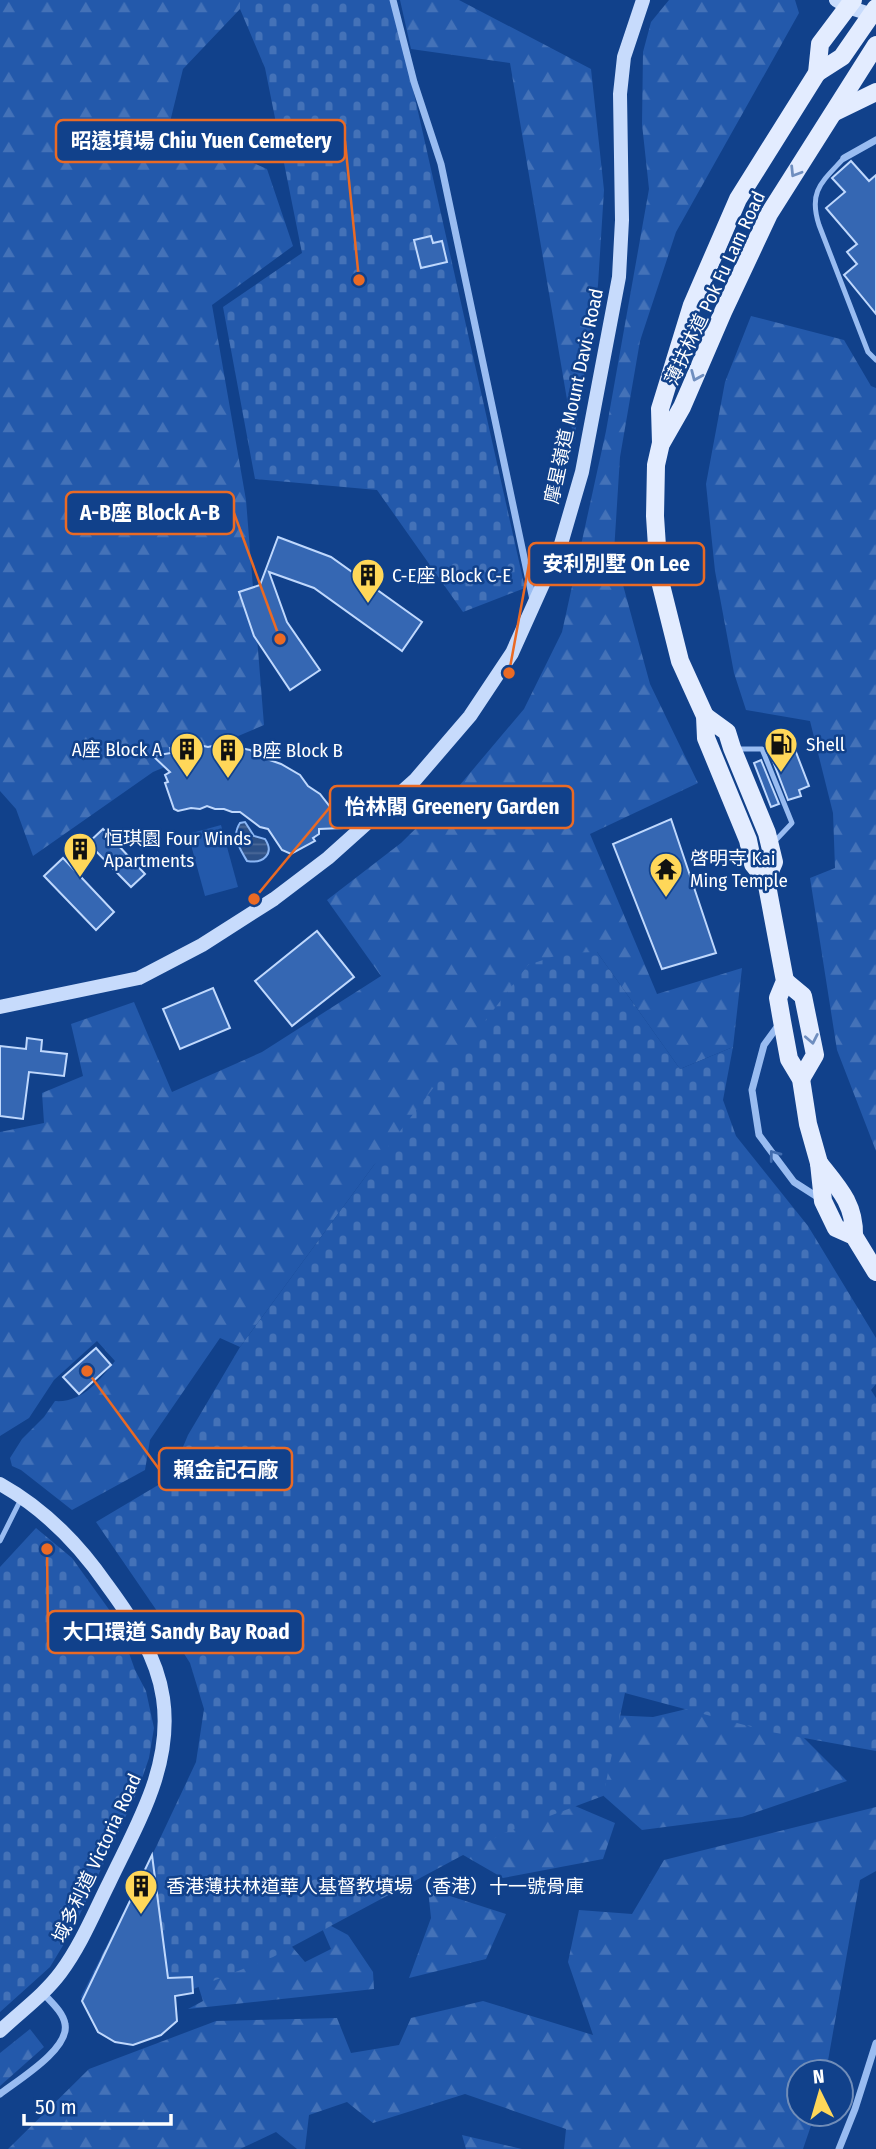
<svg xmlns="http://www.w3.org/2000/svg" width="876" height="2149" font-family="'Fira Sans Condensed','Noto Sans TC',sans-serif">
	<defs>
		<pattern id="forest-firs" width="22" height="20" patternUnits="userSpaceOnUse" patternTransform="scale(1.75)"><rect width="22" height="20" fill="#2359ab"/><path d="M5 1l3.5 6h-7zM16 11l3.5 6h-7z" fill="#4472b8"/></pattern>
		<pattern id="cemetery-stones" width="16" height="16" patternUnits="userSpaceOnUse" patternTransform="scale(1.75)"><rect width="16" height="16" fill="#2359ab"/><path d="M2 7V4a2 2 0 0 1 4 0v3zM10 15v-3a2 2 0 0 1 4 0v3z" fill="#4472b8"/></pattern>
		<pattern id="water-rules" width="6" height="5" patternUnits="userSpaceOnUse" patternTransform="scale(1.75)"><rect width="6" height="5" fill="#2c5087"/><path d="M0 2.5h6" fill="none" stroke="#4c6a99"/></pattern>
	</defs>
	<rect width="100%" height="100%" fill="#11418b"/>
	<!-- grass -->
	<path fill="#2359ab" d="M221,825L238,887L205,896L188,834Z"/>
	<!-- forest -->
	<g fill="url(#forest-firs)">
		<path d="M0,0H240V9L183,69L169,126L267,169L293,246L212,305L246,500L264,725L153,772L33,856L16,809L0,791Z"/>
		<path d="M400,0H459L591,69L604,190L598,285L574,441L510,63L411,49Z"/>
		<path d="M669,0H795L799,13L676,232L640,341L620,457L614,552L650,684L698,783L590,834L657,994L742,968L733,1047L680,1069L597,952L374,1165L240,1347L220,1338L150,1440L145,1470L72,1510L21,1470L12,1466L10,1458L22,1439L44,1417L55,1401C82,1403 99,1381 115,1361L97,1341L54,1380L29,1418L0,1436V1132L44,1123L42,1093L83,1076L71,1024L134,1002L172,1092L262,1052L381,976L327,900L401,843L459,786L524,709L562,632L606,431L649,189L642,124L643,52L651,22Z"/>
		<path d="M751,316L844,340L871,386L876,388V1151L837,1050L810,878L835,868L833,813L810,721L746,710L734,673L715,571L706,484L725,382Z"/>
		<path d="M758,1692L847,1781L742,1817L642,1830L590,1784L587,1714L653,1717Z"/>
		<path d="M561,1800L615,1823L603,1859L503,1878L451,1848Z"/>
		<path d="M876,1807V1871L860,1880L826,2072H799V2114H815L803,2149H564L566,2129L465,2094L373,2123L347,2102L309,2115L305,2149H297L276,2132L240,2149H8L89,2069L216,2021L337,2018L351,2053L399,2045L411,2018L483,2001L593,2035L568,1962L579,1910L632,1914L664,1860Z"/>
		<path d="M428,1889L506,1914L486,1959L409,1978L431,1918Z"/>
		<path d="M318,1919L348,1935L373,1972L374,1989L188,2009L203,2001L191,1963L282,1935L305,1962L331,1949Z"/>
		<path d="M30,2029L44,2047L0,2086V2053Z"/>
		<path d="M462,2135L522,2149H523H466Z"/>
	</g>
	<!-- cemetery -->
	<g fill="url(#cemetery-stones)">
		<path d="M240,0H393L525,588L463,612L377,490L255,479L223,307L302,253L265,68L240,9Z"/>
		<path d="M597,952L680,1069L733,1047L723,1100L736,1136L808,1226L876,1338V1384L871,1390L876,1398V1751L771,1732L625,1693L603,1796L504,1833L273,1957L176,1996L163,2015L142,2028L98,2033L81,1997L156,1847L196,1762L204,1709L190,1663L157,1611L96,1522L170,1478L188,1435L240,1347L374,1165L528,965L564,953Z"/>
		<path d="M36,1528L72,1558L118,1622L135,1670L146,1691L154,1728L149,1758L138,1790L73,1929L50,1967L0,2012V1567Z"/>
	</g>
	<!-- water -->
	<path fill="url(#water-rules)" stroke="#8ab6f5" stroke-width="2" d="M245,822L254,836L265,839C275,854 263,864 247,861C240,849 231,836 240,823Z"/>
	<!-- building -->
	<g fill="#3567b3" stroke="#bfd8fd" stroke-width="2">
		<path d="M851,161L869,181L876,175V314L844,275L857,264L847,252L857,244L826,208L845,192L832,178Z"/>
		<path d="M431,236L433,243L442,241L447,262L421,268L414,240Z"/>
		<path d="M278,537L331,557L422,622L402,651L314,588L269,572L287,622L320,670L290,690L254,636L239,592L260,585Z"/>
		<path d="M194,744L208,747L221,744L250,750L261,757L281,764L300,775L308,786L320,794L334,812L331,815L342,828L319,829V834L313,838L315,841L291,854L282,850L268,829L260,827L240,812H232L224,809H215L207,806L200,809L191,808L178,811L174,809L165,783L168,782L165,775L170,772L153,756L171,753L170,748Z"/>
		<path d="M794,747L809,786L799,790L801,796L788,800L771,756Z"/>
		<path d="M761,760L779,804L771,807L754,763Z"/>
		<path d="M671,819L716,953L662,969L613,844Z"/>
		<path d="M103,829L145,874L131,887L88,843Z"/>
		<path d="M63,858L114,912L96,930L44,876Z"/>
		<path d="M317,931L354,977L292,1026L255,981Z"/>
		<path d="M213,988L230,1028L180,1049L163,1009Z"/>
		<path d="M27,1038L42,1040L41,1051L67,1054L64,1076L29,1072L23,1119L0,1116V1046L26,1049Z"/>
		<path d="M96,1348L111,1365L79,1394L63,1377Z"/>
		<path d="M152,1855L168,1978L192,1977L193,1993L175,1996L177,2021L161,2035L133,2045L115,2042L98,2032L82,2001Z"/>
	</g>
	<g fill="none" stroke-linecap="round" stroke-linejoin="round">
		<!-- lane -->
		<g stroke="#99bcf1" stroke-width="5">
			<path d="M844,158C822,182 808,191 819,225L868,352L876,360"/>
			<path d="M736,749H762L792,823L775,841"/>
			<path d="M0,1541L21,1499"/>
		</g>
		<!-- street -->
		<g stroke="#99bcf1" stroke-width="7">
			<path d="M393,0L414,82L441,164L533,600"/>
			<path d="M844,158L876,140"/>
			<path d="M780,1023L764,1045L752,1090L759,1135L794,1182L819,1198"/>
			<path d="M0,2094C18,2080 70,2049 65,2024C63,2012 51,2002 43,1993"/>
			<path d="M839,2149L855,2109L876,2043"/>
		</g>
		<!-- secondary -->
		<g stroke="#c7dbfc" stroke-width="14">
			<path d="M836,0L848,7L876,16"/>
			<path d="M0,1007L139,978L202,945L274,899L328,858L415,780L470,716L512,653L561,544L582,472L619,277L622,220L620,94L624,57L643,0"/>
			<path d="M0,1484C45,1509 78,1543 107,1585C132,1619 157,1656 163,1698C173,1766 137,1824 109,1883C94,1913 81,1945 61,1972C44,1995 21,2011 0,2031"/>
		</g>
		<!-- primary -->
		<g stroke="#e3ecff" stroke-width="18">
			<path d="M853,0L820,44L817,73L738,199L692,305L660,409L661,443L656,465L655,516L659,577L680,661L705,716L706,738L748,840L753,864L766,880L785,981L778,998L782,1021L789,1059L801,1079L808,1124L819,1163L823,1201L836,1228L854,1236L876,1272"/>
			<path d="M817,73L842,57L876,8"/>
			<path d="M835,112L876,92"/>
			<path d="M662,442L682,407L723,312L769,214L876,45"/>
			<path d="M705,716L727,732L732,748L767,833L774,862L766,880"/>
			<path d="M785,981L803,996L815,1055L801,1079"/>
			<path d="M819,1163C838,1187 855,1204 854,1236"/>
		</g>
	</g>
	<!-- one-way arrows -->
	<defs><path id="oneway-chevron" d="M-2-3.5L2.5 0L-2 3.5" fill="none" stroke-width="1.6" stroke-linecap="round" stroke-linejoin="round" transform="scale(1.75)"/></defs>
	<g stroke="#6f8ebf">
		<use href="#oneway-chevron" transform="translate(795 172) rotate(122)"/>
		<use href="#oneway-chevron" transform="translate(696 376) rotate(113)"/>
		<use href="#oneway-chevron" transform="translate(812 1039) rotate(79)"/>
	</g>
	<use stroke="#416caf" href="#oneway-chevron" transform="translate(774 1155) rotate(-127)"/>
	<!-- icons -->
	<defs>
		<symbol id="building-pin" viewBox="-11 -11 22 30"><path d="M0 17L-7.5 6A9.5 9.5 0 1 1 7.5 6Z" fill="#ffd759" stroke="#11418b"/><path d="M-4-6H4V6H1V3H-1V6H-4ZM-2.5-4.3h1.7v1.8h-1.7ZM.8-4.3h1.7v1.8H.8ZM-2.5-1h1.7V.8h-1.7ZM.8-1h1.7V.8H.8Z" fill="#111"/></symbol>
		<symbol id="fuel-pin" viewBox="-11 -11 22 30"><path d="M0 17L-7.5 6A9.5 9.5 0 1 1 7.5 6Z" fill="#ffd759" stroke="#11418b"/><path d="M-5.5-6h7V0h2V4h1.3V-2.5L3-4.5l.8-.8L6-3V5H2.5V1h-1V6h-7ZM-4.2-4.7v3.2H.2V-4.7Z" fill="#111"/></symbol>
		<symbol id="temple-pin" viewBox="-11 -11 22 30"><path d="M0 17L-7.5 6A9.5 9.5 0 1 1 7.5 6Z" fill="#ffd759" stroke="#11418b"/><path d="M0-6L5-2H3V0L6.5 2.5H4V6H1.5V3h-3V6H-4V2.5H-6.5L-3 0V-2H-5Z" fill="#111"/></symbol>
	</defs>
	<g fill-rule="evenodd">
		<use href="#building-pin" x="349" y="556" width="38" height="52"/>
		<use href="#fuel-pin" x="762" y="725" width="38" height="52"/>
		<use href="#building-pin" x="168" y="730" width="38" height="52"/>
		<use href="#building-pin" x="209" y="731" width="38" height="52"/>
		<use href="#building-pin" x="61" y="830" width="38" height="52"/>
		<use href="#temple-pin" x="647" y="850" width="38" height="52"/>
		<use href="#building-pin" x="122" y="1867" width="38" height="52"/>
	</g>
	<g text-anchor="middle" dominant-baseline="central" stroke-width="5" stroke-linejoin="round" paint-order="stroke">
		<!-- street labels -->
		<g font-size="19" fill="#fff" stroke="#11418b">
			<text transform="translate(715 288) rotate(-65)">薄扶林道 Pok Fu Lam Road</text>
			<text transform="translate(574 396) rotate(-78)">摩星嶺道 Mount Davis Road</text>
			<text transform="translate(97 1858) rotate(-65)">域多利道 Victoria Road</text>
		</g>
		<!-- poi labels -->
		<g font-size="19" fill="#fff" stroke="#11418b" text-anchor="start">
			<text x="392" y="575">C-E座 Block C-E</text>
			<text x="806" y="744">Shell</text>
			<text x="162" y="749" text-anchor="end">A座 Block A</text>
			<text x="252" y="750">B座 Block B</text>
			<text x="104" y="838">恒琪園 Four Winds<tspan x="104" dy="22">Apartments</tspan></text>
			<text x="690" y="858">啓明寺 Kai<tspan x="690" dy="22">Ming Temple</tspan></text>
			<text x="166" y="1886">香港薄扶林道華人基督教墳場（香港）十一號骨庫</text>
		</g>
	</g>
	<!-- callouts -->
	<path fill="none" stroke="#ea6a24" stroke-width="2.5" d="M359 280L345 141M280 639L234 513M509 673L529 564M254 899L330 807M87 1371L159 1469M47 1549L48 1632"/>
	<g fill="#ea6a24" stroke="#11418b" stroke-width="2.5">
		<circle cx="359" cy="280" r="7"/>
		<circle cx="280" cy="639" r="7"/>
		<circle cx="509" cy="673" r="7"/>
		<circle cx="254" cy="899" r="7"/>
		<circle cx="87" cy="1371" r="7"/>
		<circle cx="47" cy="1549" r="7"/>
	</g>
	<g fill="#11418b" stroke="#ea6a24" stroke-width="2.5">
		<rect x="56" y="120" width="289" height="42" rx="7"/>
		<rect x="66" y="492" width="168" height="42" rx="7"/>
		<rect x="529" y="543" width="175" height="42" rx="7"/>
		<rect x="330" y="786" width="243" height="42" rx="7"/>
		<rect x="159" y="1448" width="133" height="42" rx="7"/>
		<rect x="48" y="1611" width="255" height="42" rx="7"/>
	</g>
	<g font-size="21" text-anchor="middle" font-weight="bold" fill="#fff">
		<text x="201" y="148">昭遠墳場 Chiu Yuen Cemetery</text>
		<text x="150" y="520">A-B座 Block A-B</text>
		<text x="616" y="571">安利別墅 On Lee</text>
		<text x="452" y="814">怡林閣 Greenery Garden</text>
		<text x="226" y="1477">賴金記石廠</text>
		<text x="176" y="1639">大口環道 Sandy Bay Road</text>
	</g>
	<!-- north arrow -->
	<g transform="translate(820 2093) rotate(355)"><circle r="33" fill="#11418b" stroke="#708db9" stroke-width="2"/>
	<path d="M0-5L12 26L0 18L-12 26Z" fill="#ffd759"/>
	<text y="-10" font-size="19" font-weight="bold" text-anchor="middle" fill="#ffffff">N</text>
	</g>
	<!-- scale -->
	<path d="M24 2114v10h147v-10" fill="none" stroke="#ffffff" stroke-width="3.5"/>
	<text x="35" y="2114" font-size="21" fill="#ffffff" stroke="#11418b" stroke-width="5" paint-order="stroke">50 m</text>
</svg>
